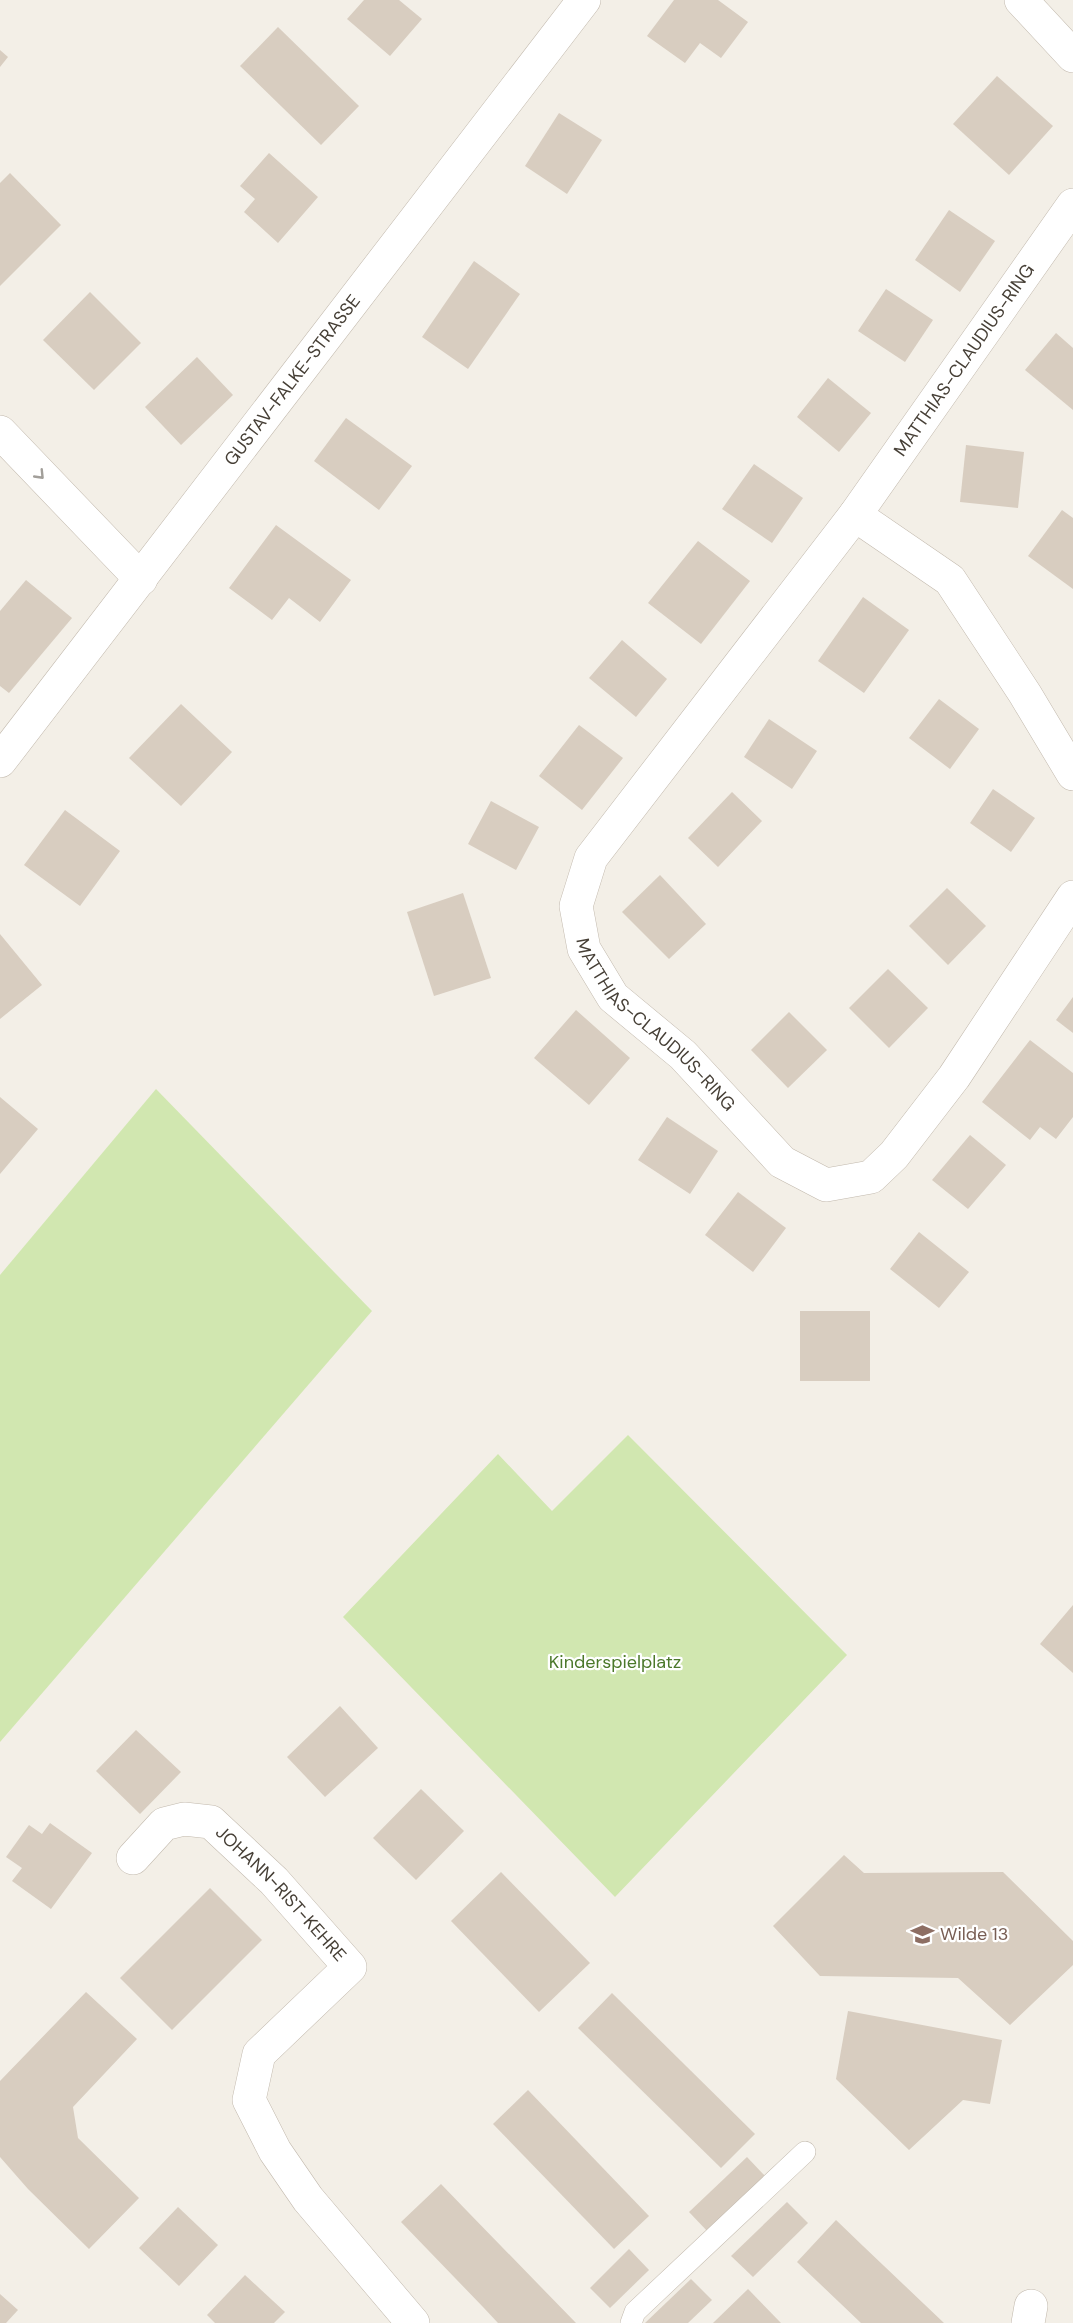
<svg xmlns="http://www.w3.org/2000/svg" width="1073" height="2323" font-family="'DM Sans',sans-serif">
	<rect width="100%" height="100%" fill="#f3efe7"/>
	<!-- green -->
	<g fill="#d1e7b0">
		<path d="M156,1089L372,1311L0,1742V1275Z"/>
		<path d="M628,1435L847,1655L615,1897L343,1617L498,1454L552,1511Z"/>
	</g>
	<!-- building -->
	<g fill="#d8cdc0">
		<path d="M364,0H399L422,19L390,56L347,19Z"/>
		<path d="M674,0H718L748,22L721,58L700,43L685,63L647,36Z"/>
		<path d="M278,27L359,106L321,145L240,66Z"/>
		<path d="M0,50L8,57L0,67Z"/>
		<path d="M997,76L1053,126L1009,175L953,124Z"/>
		<path d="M559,113L602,140L567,194L525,166Z"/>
		<path d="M269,153L318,197L278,243L244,212L255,199L240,186Z"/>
		<path d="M10,173L61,225L0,286V183Z"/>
		<path d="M949,210L995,241L960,292L915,260Z"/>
		<path d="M474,261L520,294L468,369L422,337Z"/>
		<path d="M886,289L933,320L905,362L858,331Z"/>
		<path d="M90,292L141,343L94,390L43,340Z"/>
		<path d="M1056,333L1073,348V410L1025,370Z"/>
		<path d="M197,357L233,395L181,445L145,407Z"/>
		<path d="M828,378L871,413L839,452L797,417Z"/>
		<path d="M346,418L412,466L379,510L314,461Z"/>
		<path d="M966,445L1024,452L1018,508L960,502Z"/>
		<path d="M754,464L803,498L772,543L722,509Z"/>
		<path d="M1062,510L1073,518V589L1028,556Z"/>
		<path d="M276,525L351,580L320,622L289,598L272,620L229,588Z"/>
		<path d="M698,541L750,581L701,644L648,603Z"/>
		<path d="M26,580L72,618L9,693L0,686V611Z"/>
		<path d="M863,597L909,630L864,693L818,661Z"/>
		<path d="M622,640L667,679L636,717L589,678Z"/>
		<path d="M939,699L979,729L950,769L909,738Z"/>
		<path d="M181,704L232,752L181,806L129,758Z"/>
		<path d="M769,719L817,751L792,789L744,757Z"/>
		<path d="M579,725L623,758L582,810L539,776Z"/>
		<path d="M993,789L1035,818L1011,852L970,823Z"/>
		<path d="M732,792L762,821L718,867L688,838Z"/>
		<path d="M491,801L539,827L516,870L468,844Z"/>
		<path d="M65,810L120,851L80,906L24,865Z"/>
		<path d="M660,875L706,924L669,959L622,912Z"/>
		<path d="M947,888L986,926L948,965L909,926Z"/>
		<path d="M463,893L491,978L434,996L407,912Z"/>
		<path d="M0,934L42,985L0,1019Z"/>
		<path d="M888,969L928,1008L889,1048L849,1008Z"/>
		<path d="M1073,997V1033L1056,1020Z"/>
		<path d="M576,1010L630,1058L589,1105L534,1058Z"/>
		<path d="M789,1012L827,1050L788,1088L751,1050Z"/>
		<path d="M1030,1040L1073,1073V1117L1056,1139L1040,1127L1030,1140L982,1102Z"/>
		<path d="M0,1097L38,1129L0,1174Z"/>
		<path d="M667,1117L718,1151L690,1194L638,1160Z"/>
		<path d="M970,1135L1006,1165L968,1209L932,1180Z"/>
		<path d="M738,1192L786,1228L753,1272L705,1235Z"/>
		<path d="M919,1232L969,1272L939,1308L890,1269Z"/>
		<rect x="800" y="1311" width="70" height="70"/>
		<path d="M1073,1605V1673L1040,1644Z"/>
		<path d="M340,1706L378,1748L325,1797L287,1757Z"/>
		<path d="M136,1730L181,1772L140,1814L96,1771Z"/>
		<path d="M421,1789L464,1831L416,1880L373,1838Z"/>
		<path d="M50,1823L92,1853L51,1909L12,1881L22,1868L6,1857L29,1825L42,1834Z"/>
		<path d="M844,1855L864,1873L1003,1872L1073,1941V1965L1010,2025L958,1978L820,1976L773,1926Z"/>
		<path d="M501,1872L590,1963L539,2012L451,1921Z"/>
		<path d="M210,1888L262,1940L172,2030L120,1978Z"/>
		<path d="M86,1992L137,2039L73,2107L78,2138L139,2198L89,2249L28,2189L0,2157V2081Z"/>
		<path d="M612,1993L755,2134L721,2168L578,2028Z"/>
		<path d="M848,2011L1002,2040L990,2104L963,2100L909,2150L836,2079Z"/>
		<path d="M528,2090L649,2216L614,2249L493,2124Z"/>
		<path d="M747,2157L766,2177L709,2233L689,2212Z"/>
		<path d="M441,2184L468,2212L576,2323H498L483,2307L401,2222Z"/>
		<path d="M787,2202L808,2223L753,2277L731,2256Z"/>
		<path d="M178,2207L218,2245L179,2286L139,2248Z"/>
		<path d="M836,2220L863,2246L944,2323H861L797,2262Z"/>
		<path d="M629,2249L649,2270L610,2308L590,2288Z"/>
		<path d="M245,2275L285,2312L274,2323H215L207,2315Z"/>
		<path d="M691,2279L712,2300L688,2323H645Z"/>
		<path d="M748,2289L781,2323H713Z"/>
		<path d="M0,2294L18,2310L6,2323H0Z"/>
	</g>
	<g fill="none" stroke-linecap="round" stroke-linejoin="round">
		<defs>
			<path id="service" d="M631,2323L635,2312L805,2152"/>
			<g id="minor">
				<path d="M1021,0L1073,56"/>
				<path id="s1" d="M1073,205L855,515L591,858L576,906L584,949L613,997L683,1055L782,1162L826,1185L871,1177L894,1155L954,1077L1073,897"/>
				<path d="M0,432L141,579"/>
				<path d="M855,515L950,580L1025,694L1073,774"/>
				<path id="s2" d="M0,761L584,0"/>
				<path id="s3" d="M133,1858L164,1824L184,1819L211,1822L274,1881L350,1967L259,2054L249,2100L275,2151L308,2199L413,2323"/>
				<path d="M1028,2323L1031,2306"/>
			</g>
		</defs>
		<!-- service casing -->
		<use href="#service" stroke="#c2b9ad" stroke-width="22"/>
		<!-- minor casing -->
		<use href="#minor" stroke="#c2b9ad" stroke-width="34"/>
		<!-- service -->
		<use href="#service" stroke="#fff" stroke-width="21"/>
		<!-- minor -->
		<use href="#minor" stroke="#fff" stroke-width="33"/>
	</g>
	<!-- one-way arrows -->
	<defs><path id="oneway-chevron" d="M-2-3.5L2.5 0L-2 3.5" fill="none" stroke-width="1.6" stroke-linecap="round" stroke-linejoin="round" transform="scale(1.5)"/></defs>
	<use stroke="#a29f9a" href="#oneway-chevron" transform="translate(40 475) rotate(46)"/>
	<!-- icons -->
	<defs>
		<symbol id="school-bare" viewBox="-9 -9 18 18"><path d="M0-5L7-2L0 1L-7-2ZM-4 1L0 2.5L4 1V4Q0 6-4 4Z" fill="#8d6e63" stroke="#fff" stroke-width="2.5" paint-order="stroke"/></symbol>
	</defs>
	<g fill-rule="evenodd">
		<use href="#school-bare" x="906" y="1918" width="33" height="33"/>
	</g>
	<g text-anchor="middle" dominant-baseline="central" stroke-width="4.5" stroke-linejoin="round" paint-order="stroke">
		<!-- street labels -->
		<g font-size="18" fill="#463f36" stroke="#fff">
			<text transform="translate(964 360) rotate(-55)">MATTHIAS-CLAUDIUS-RING</text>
			<text stroke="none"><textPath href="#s2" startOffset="480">GUSTAV-FALKE-STRASSE</textPath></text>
			<text stroke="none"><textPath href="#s1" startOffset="1010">MATTHIAS-CLAUDIUS-RING</textPath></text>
			<text stroke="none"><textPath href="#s3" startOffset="194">JOHANN-RIST-KEHRE</textPath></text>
		</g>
		<!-- park labels -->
		<g font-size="18" fill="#4b782a" stroke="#fff">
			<text x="615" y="1662">Kinderspielplatz</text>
		</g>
		<!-- education labels -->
		<g font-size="18" fill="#785e54" stroke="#fff" text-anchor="start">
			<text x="940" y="1934">Wilde 13</text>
		</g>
	</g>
</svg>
